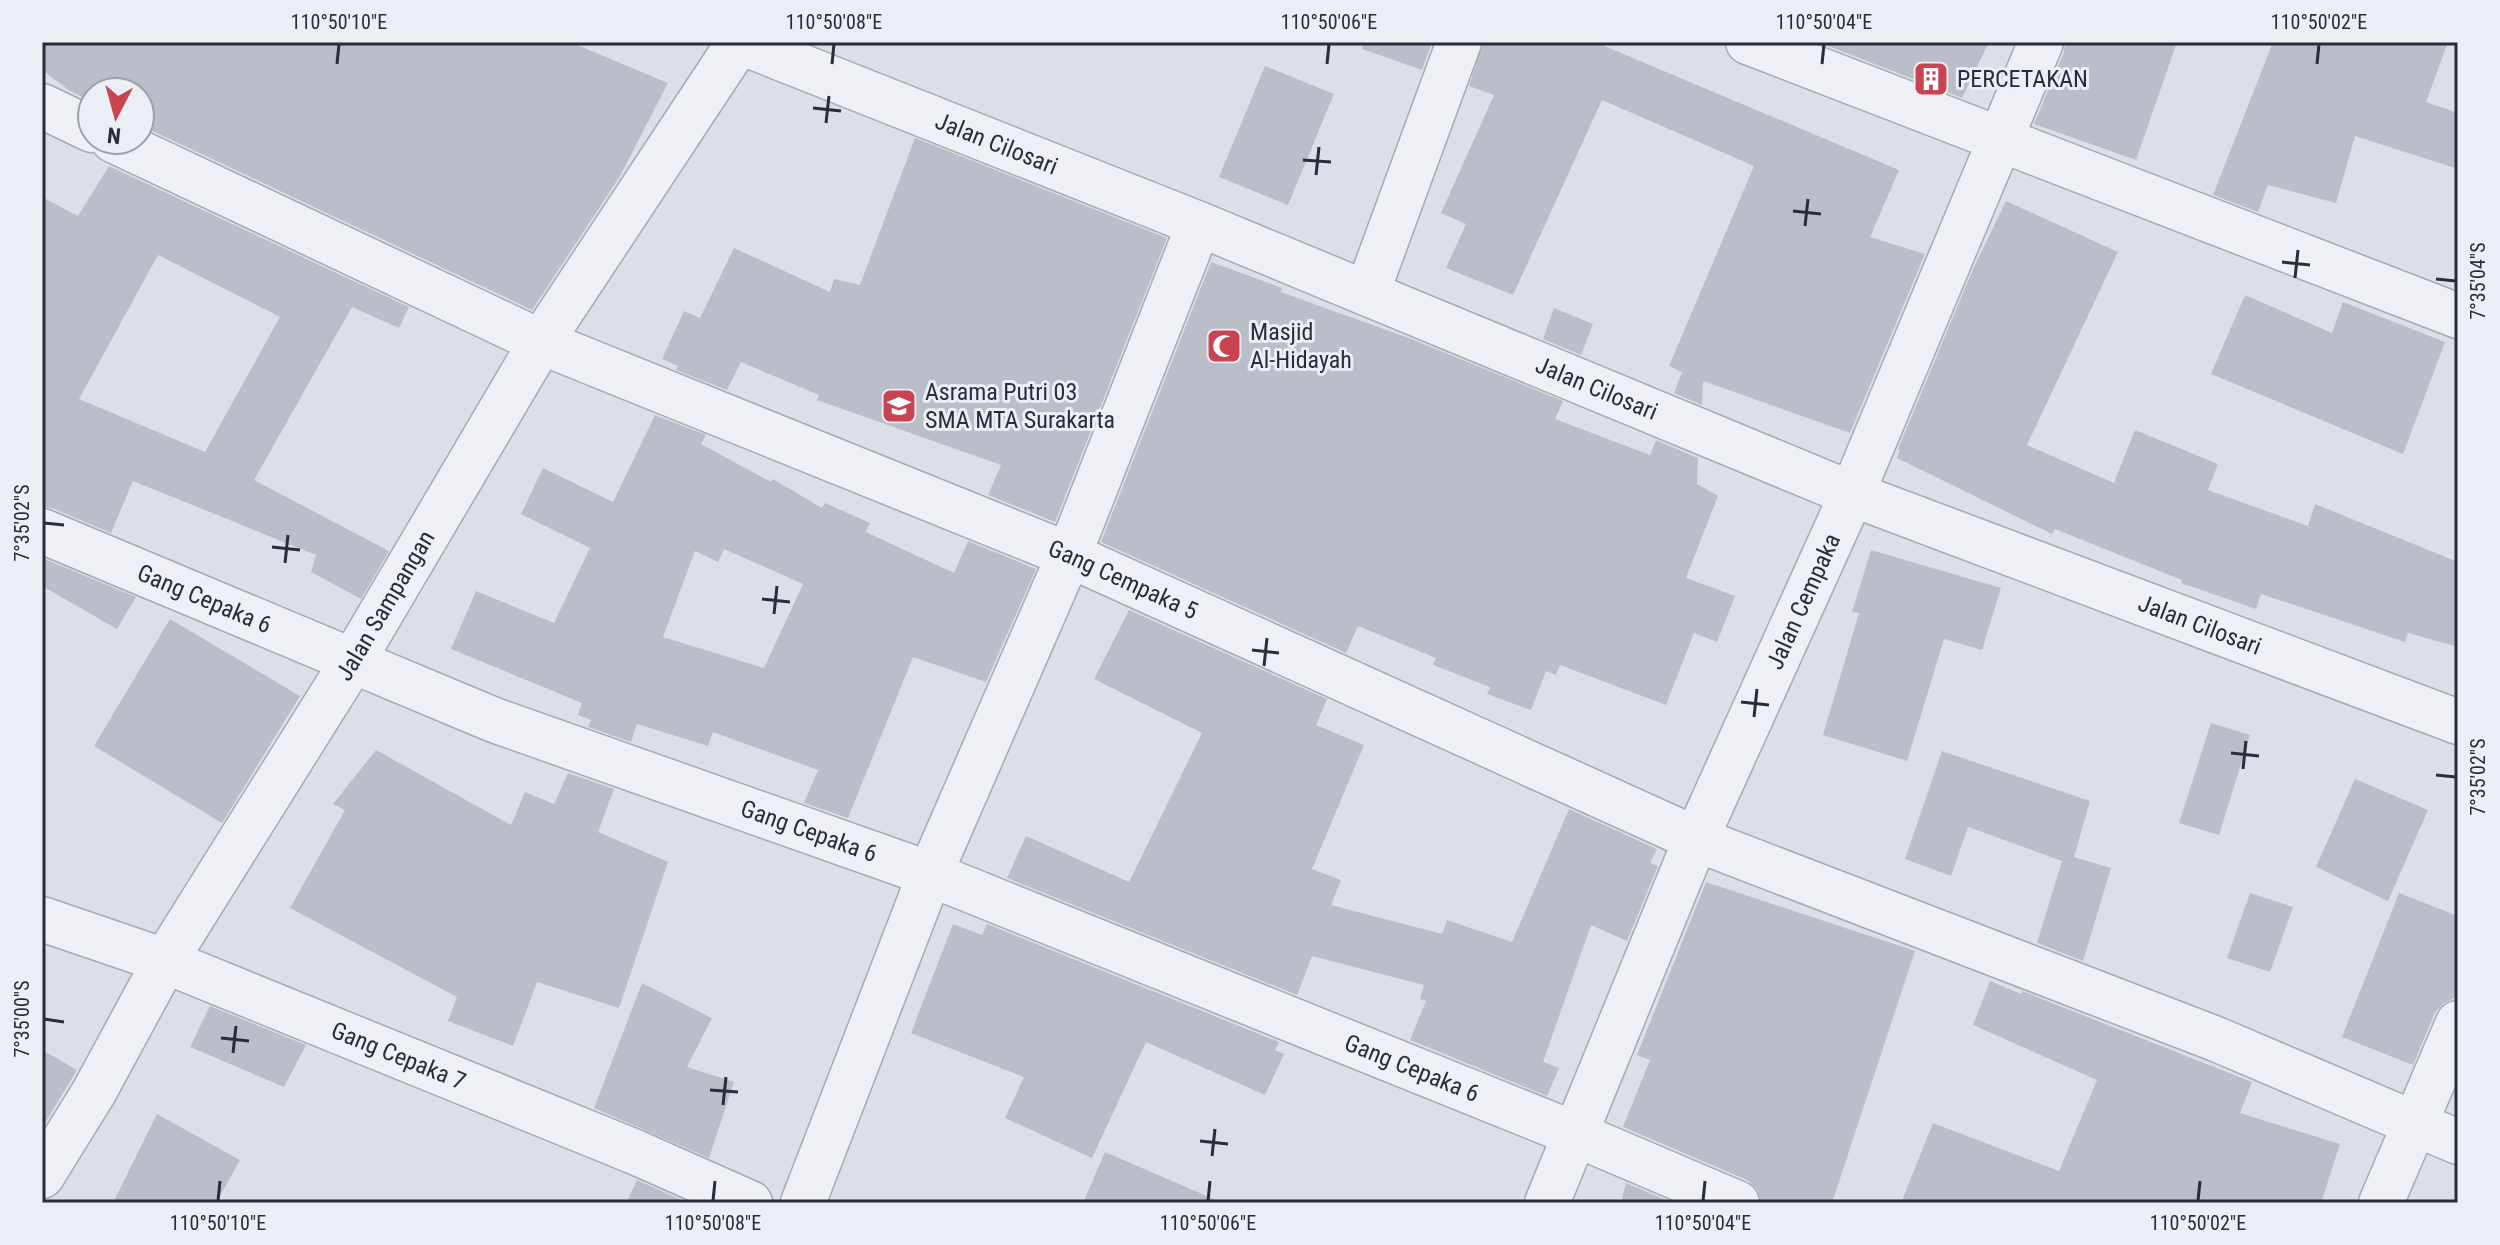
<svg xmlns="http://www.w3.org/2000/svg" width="2500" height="1245" font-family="'Roboto Condensed',sans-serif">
	<rect width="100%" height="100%" fill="#dce0e6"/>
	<!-- building -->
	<g fill="#babec9" fill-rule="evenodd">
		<path d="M42,42H570L668,83L620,176L532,310L140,125V92H92V102L70,91L42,70Z"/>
		<path d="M1363,42H1432L1422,70L1362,49Z"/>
		<path d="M1483,42H1595L1899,170L1870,237L1925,254L1850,433L1703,381L1702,405L1674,393L1682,372L1669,366L1754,166L1602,100L1513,295L1446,268L1466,224L1441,213L1494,95L1469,86Z"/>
		<path d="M1818,42H1989L1962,98Z"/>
		<path d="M2065,42H2177L2136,160L2034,124L2064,52Z"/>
		<path d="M2273,42H2448L2426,102L2458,113V169L2355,136L2336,203L2268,185L2258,212L2213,195Z"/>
		<path d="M1265,66L1334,94L1288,205L1219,177Z"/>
		<path d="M915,138L1167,238L1055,522L988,495L1001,465L817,400L819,395L741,362L727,390L676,370L678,366L662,359L684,311L700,318L734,248L830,292L834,279L860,285Z"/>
		<path d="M109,166L409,307L399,328L352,307L254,480L389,551L361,599L311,572L316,555L133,481L111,533L52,508L42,507V197L78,216ZM158,255L280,317L205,452L79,399Z"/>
		<path d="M2006,201L2118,252L2027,445L2114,483L2135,430L2218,464L2208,490L2308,526L2315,504L2458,562V647L2408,633L2405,642L2261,594L2256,609L2181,583L2182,580L2055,529L2052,534L1897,458L1900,450L1898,449L1973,269Z"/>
		<path d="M1211,262L1282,288L1281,292L1414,340L1563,401L1555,419L1650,455L1656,440L1698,458L1697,484L1718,496L1686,578L1735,596L1717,642L1694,633L1666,705L1560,665L1556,675L1546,671L1531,710L1487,694L1490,687L1433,665L1436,658L1358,626L1346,653L1101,542Z"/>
		<path d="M2245,295L2332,333L2343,302L2445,342L2403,454L2211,374Z"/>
		<path d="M1554,308L1593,324L1581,355L1543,339Z"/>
		<path d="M655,415L706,435L701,444L771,482L773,479L822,508L825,503L870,523L866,532L954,573L968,541L1036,569L986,682L913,657L848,818L804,803L818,770L713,732L708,746L637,724L631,742L588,727L591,720L578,715L582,703L451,649L476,591L554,623L590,548L521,514L543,468L613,502ZM724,549L803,584L764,668L663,637L695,551L718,562Z"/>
		<path d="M1871,550L2001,588L1982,650L1944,639L1907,761L1823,735L1859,613L1852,612Z"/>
		<path d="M42,558L136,597L117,629L42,586Z"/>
		<path d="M1129,610L1327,699L1316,725L1364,745L1312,869L1341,880L1331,905L1442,934L1447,920L1512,942L1569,809L1657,849L1650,863L1658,866L1627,941L1591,925L1543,1062L1559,1068L1547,1096L1410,1040L1426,1001L1420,999L1424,985L1312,956L1297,995L1007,878L1026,836L1129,882L1202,733L1094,679Z"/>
		<path d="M170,619L300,696L222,823L94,746Z"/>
		<path d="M2211,723L2250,735L2219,835L2179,823Z"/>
		<path d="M376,750L511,825L525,792L554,804L568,773L614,789L598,832L668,862L619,1008L537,982L513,1046L448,1021L457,997L290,908L345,810L333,804Z"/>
		<path d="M1942,751L2090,801L2074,857L2111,868L2083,961L2037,943L2062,861L1968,827L1951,876L1905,859Z"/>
		<path d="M2355,779L2428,810L2388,901L2316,867Z"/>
		<path d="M1706,882L1915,951L1832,1203H1762L1757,1189L1747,1180L1623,1127L1650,1060L1637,1055Z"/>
		<path d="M2250,893L2293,907L2270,972L2227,958Z"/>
		<path d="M2399,893L2458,916V996L2444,1003L2435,1012L2413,1065L2342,1037Z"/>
		<path d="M953,924L982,935L987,924L1279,1042L1275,1050L1284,1054L1265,1095L1146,1042L1092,1158L1005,1118L1024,1077L911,1033Z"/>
		<path d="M1990,981L2021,994L2022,991L2252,1082L2240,1113L2340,1144L2321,1203H1901L1933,1123L2059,1171L2097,1080L1973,1025Z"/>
		<path d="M642,983L712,1018L687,1067L734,1082L709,1158L594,1108Z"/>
		<path d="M210,1006L306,1045L284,1087L190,1047Z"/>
		<path d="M42,1050L77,1070L42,1128Z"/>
		<path d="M157,1114L240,1160L216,1203H113Z"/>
		<path d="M1105,1152L1223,1203H1083Z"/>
		<path d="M637,1180L688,1203H626Z"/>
		<path d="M1626,1183L1673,1203H1621Z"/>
	</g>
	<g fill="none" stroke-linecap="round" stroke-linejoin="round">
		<defs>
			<g id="minor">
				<path id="s1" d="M740,42L1199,224L1852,494L2458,722"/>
				<path d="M1748,42L2458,316"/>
				<path d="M42,106L92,130"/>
				<path id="s2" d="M113,140L541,342L1069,555L1696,839L2216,1039L2458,1142"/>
				<path d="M1367,293L1459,42"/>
				<path id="s3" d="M42,531L494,720L930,874L1575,1134L1737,1203"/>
				<path id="s4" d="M42,919L165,961L635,1152L750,1203"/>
				<path id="s5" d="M42,1176L94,1092L165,961L354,659L541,342L739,42"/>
				<path d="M803,1203L930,874L1069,555L1199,224"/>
				<path id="s6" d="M1547,1203L1696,839L1852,494L2041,42"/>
				<path d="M2381,1203L2458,1023"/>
			</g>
		</defs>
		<!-- minor casing -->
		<use href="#minor" stroke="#a6aab3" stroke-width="47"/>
		<!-- minor -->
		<use href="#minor" stroke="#eff0f5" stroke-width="44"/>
	</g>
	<!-- ticks -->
	<path fill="none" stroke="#272d3c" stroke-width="3" d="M337,64L339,44M832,64L834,44M1327,64L1329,44M1822,64L1824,44M2317,64L2319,44M813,108L841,111M826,123L829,96M1303,160L1331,162M1316,175L1319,147M1793,211L1821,214M1805,226L1808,199M2282,262L2310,265M2295,278L2298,250M2436,279L2456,281M44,523L64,525M272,547L300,550M285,563L288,535M762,599L790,602M774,614L777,586M1252,650L1279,653M1264,666L1267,638M1741,702L1769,705M1754,717L1757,689M2231,753L2259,756M2243,769L2246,741M2436,775L2456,777M44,1019L64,1022M221,1038L249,1041M233,1053L236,1026M710,1090L738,1092M723,1105L726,1077M1200,1141L1228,1144M1212,1156L1215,1129M218,1201L220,1181M713,1201L715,1181M1208,1201L1210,1181M1703,1201L1705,1181M2198,1201L2200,1181"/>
	<!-- icons -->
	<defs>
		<symbol id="building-square" viewBox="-11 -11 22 22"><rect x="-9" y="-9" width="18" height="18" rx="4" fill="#c94350" stroke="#ebeef4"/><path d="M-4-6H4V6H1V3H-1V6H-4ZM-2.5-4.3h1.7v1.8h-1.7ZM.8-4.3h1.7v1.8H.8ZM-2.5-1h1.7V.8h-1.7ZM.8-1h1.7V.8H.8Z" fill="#fff"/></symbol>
		<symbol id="mosque-square" viewBox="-11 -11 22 22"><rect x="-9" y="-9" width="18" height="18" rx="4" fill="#c94350" stroke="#ebeef4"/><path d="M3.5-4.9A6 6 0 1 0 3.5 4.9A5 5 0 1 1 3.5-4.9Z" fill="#fff"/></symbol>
		<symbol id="school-square" viewBox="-11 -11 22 22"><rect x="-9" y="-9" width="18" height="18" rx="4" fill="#c94350" stroke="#ebeef4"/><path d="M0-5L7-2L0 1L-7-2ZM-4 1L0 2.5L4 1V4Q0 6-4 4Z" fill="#fff"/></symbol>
	</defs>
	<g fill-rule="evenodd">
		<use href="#building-square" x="1911" y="59" width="40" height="40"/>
		<use href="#mosque-square" x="1204" y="326" width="40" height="40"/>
		<use href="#school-square" x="879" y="386" width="40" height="40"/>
	</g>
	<g text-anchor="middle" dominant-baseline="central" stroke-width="6" stroke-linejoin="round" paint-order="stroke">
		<!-- poi labels -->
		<g font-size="24" fill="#272d3c" stroke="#ebeef4" text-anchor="start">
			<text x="1957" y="79">PERCETAKAN</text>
			<text x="1250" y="332">Masjid<tspan x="1250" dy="28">Al-Hidayah</tspan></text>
			<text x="925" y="392">Asrama Putri 03<tspan x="925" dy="28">SMA MTA Surakarta</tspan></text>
		</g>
		<!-- street labels -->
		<g font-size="24" fill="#272d3c" stroke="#ebeef4">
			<text stroke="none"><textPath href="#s1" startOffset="276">Jalan Cilosari</textPath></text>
			<text stroke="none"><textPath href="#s1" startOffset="924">Jalan Cilosari</textPath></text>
			<text stroke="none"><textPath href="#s2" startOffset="1102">Gang Cempaka 5</textPath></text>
			<text stroke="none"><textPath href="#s3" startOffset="176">Gang Cepaka 6</textPath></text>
			<text stroke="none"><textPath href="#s6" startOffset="654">Jalan Cempaka</textPath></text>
			<text stroke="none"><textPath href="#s5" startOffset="666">Jalan Sampangan</textPath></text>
			<text stroke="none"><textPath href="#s1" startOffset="1572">Jalan Cilosari</textPath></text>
			<text stroke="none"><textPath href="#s3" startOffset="824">Gang Cepaka 6</textPath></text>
			<text stroke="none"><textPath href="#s4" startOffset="382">Gang Cepaka 7</textPath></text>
			<text stroke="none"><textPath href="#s3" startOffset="1472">Gang Cepaka 6</textPath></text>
		</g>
	</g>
	<!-- border -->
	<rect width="2500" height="1245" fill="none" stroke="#ebeef4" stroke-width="88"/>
	<!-- north arrow -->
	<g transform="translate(116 116) rotate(186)"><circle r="38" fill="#ebeef4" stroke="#9da1aa" stroke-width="2"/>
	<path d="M0-6L14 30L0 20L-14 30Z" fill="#c94350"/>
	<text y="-12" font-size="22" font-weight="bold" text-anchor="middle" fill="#272d3c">N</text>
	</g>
	<rect x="44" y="44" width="2412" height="1157" fill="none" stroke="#272d3c" stroke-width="3"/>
	<g font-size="20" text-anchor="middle" fill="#272d3c">
		<text x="339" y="29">110°50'10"E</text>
		<text x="834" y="29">110°50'08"E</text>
		<text x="1329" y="29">110°50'06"E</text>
		<text x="1824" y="29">110°50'04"E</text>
		<text x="2319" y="29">110°50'02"E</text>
		<text transform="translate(2478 281) rotate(-90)" y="7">7°35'04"S</text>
		<text transform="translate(22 523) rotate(-90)" y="7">7°35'02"S</text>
		<text transform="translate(2478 777) rotate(-90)" y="7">7°35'02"S</text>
		<text transform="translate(22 1019) rotate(-90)" y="7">7°35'00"S</text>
		<text x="218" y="1230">110°50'10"E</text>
		<text x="713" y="1230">110°50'08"E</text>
		<text x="1208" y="1230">110°50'06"E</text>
		<text x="1703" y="1230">110°50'04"E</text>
		<text x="2198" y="1230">110°50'02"E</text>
	</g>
</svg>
